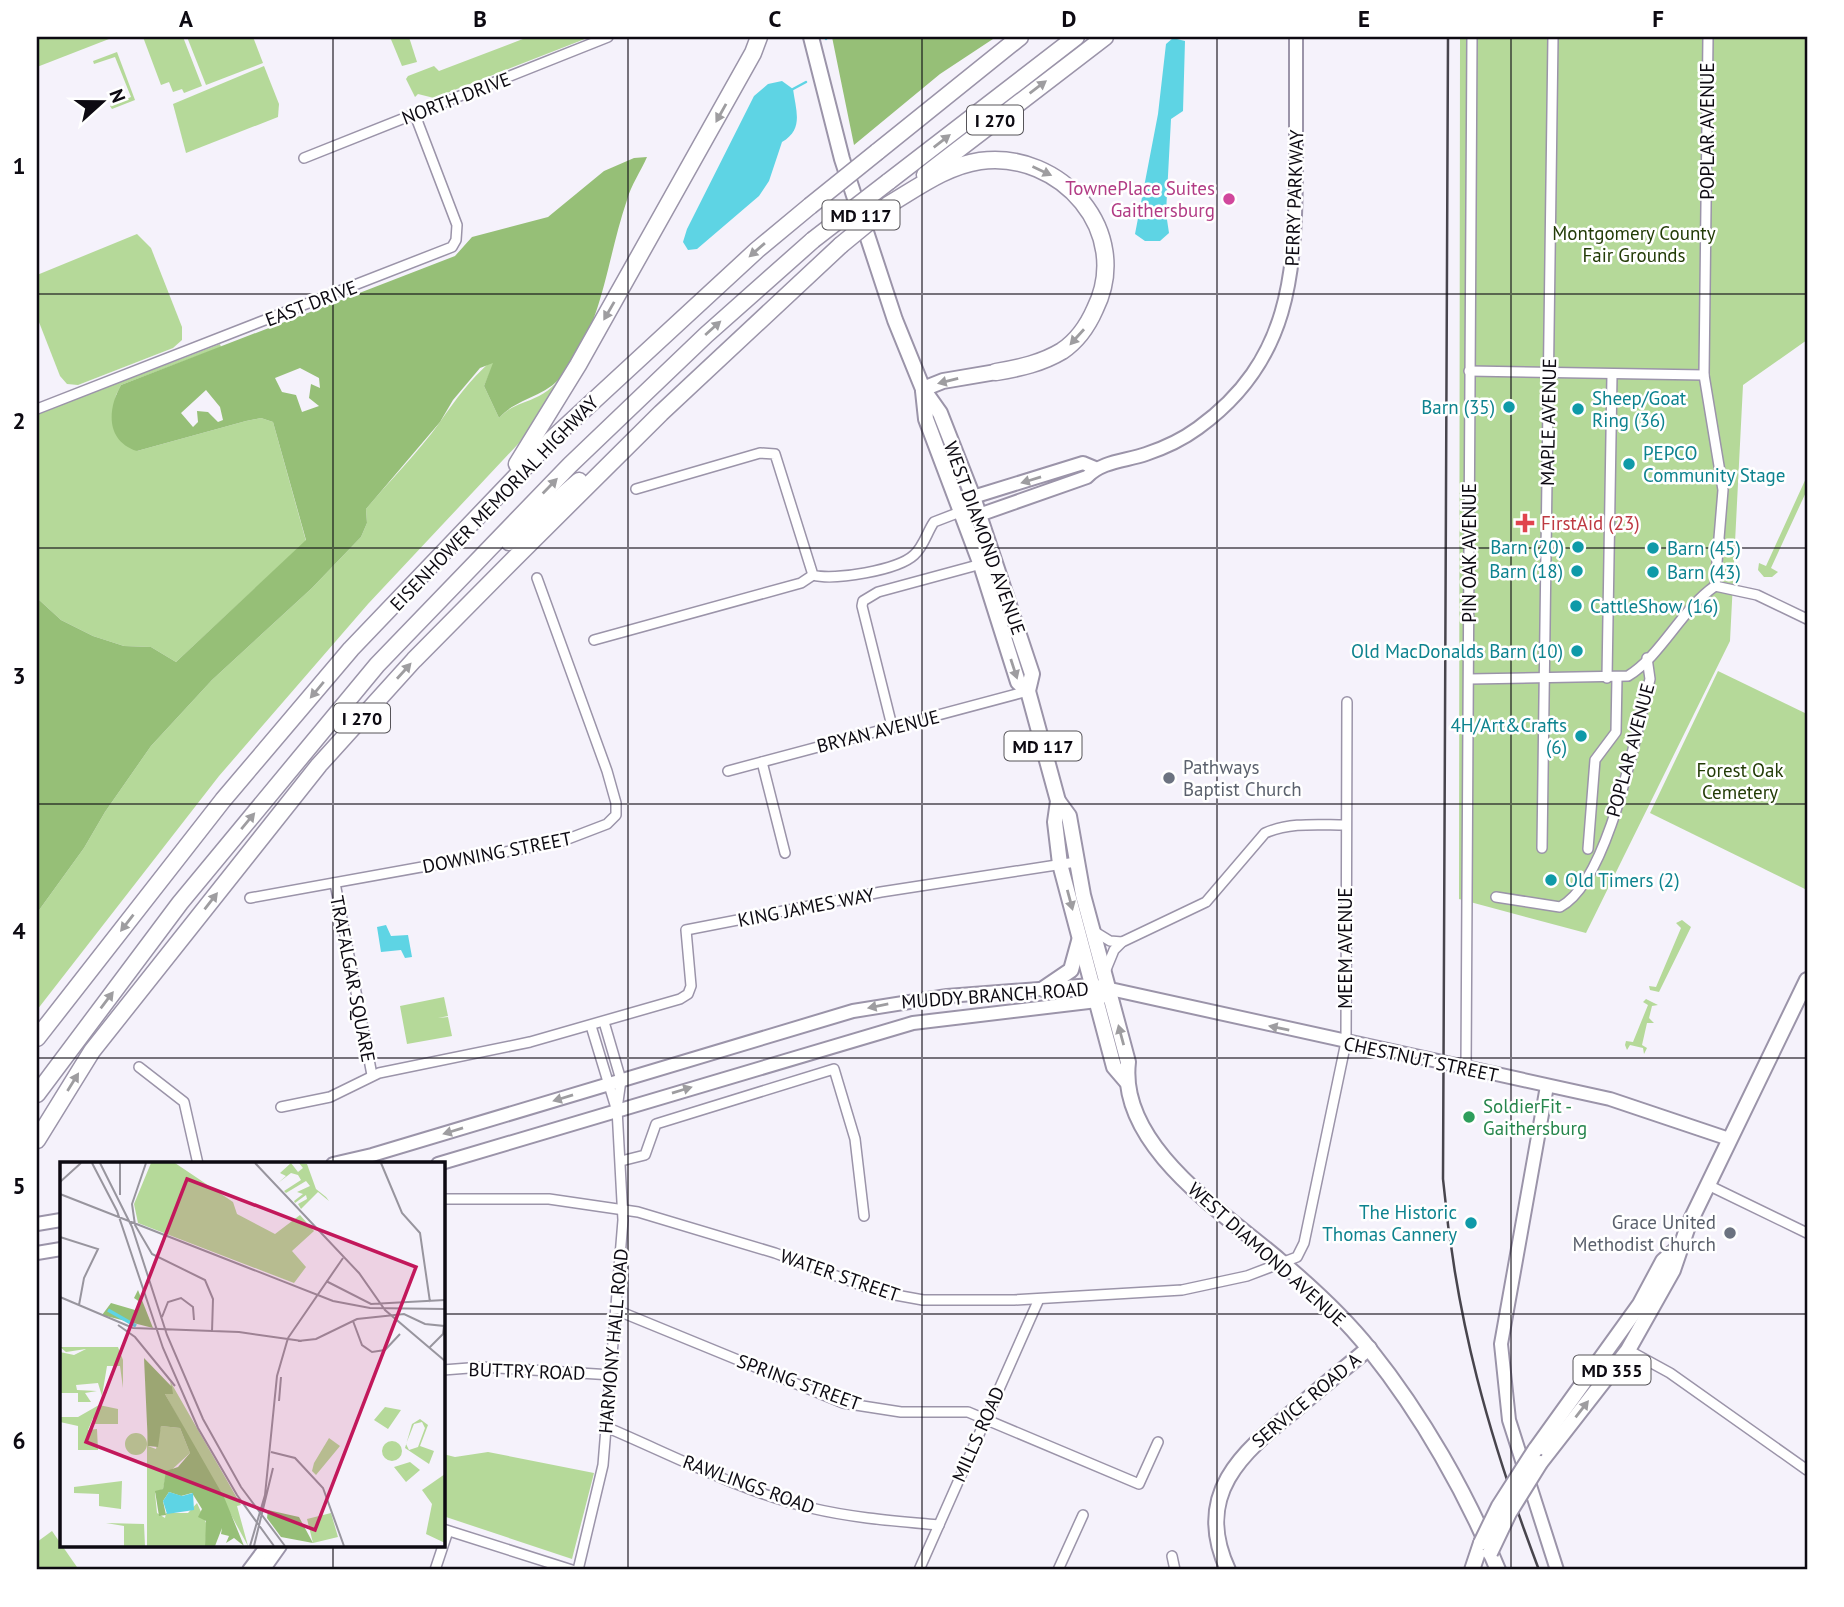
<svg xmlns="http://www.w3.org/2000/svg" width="1844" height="1607" font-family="'PT Sans',sans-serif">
	<rect width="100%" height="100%" fill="#f5f2fb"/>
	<!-- green -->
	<g fill="#b5d999">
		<path d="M37,37H108L109,39L37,67Z"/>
		<path d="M143,37H183L202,86L184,93L182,89L173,92L169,82L161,85Z"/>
		<path d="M187,37H253L263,63L206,85Z"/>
		<path d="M390,37H409L417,62L402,66Z"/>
		<path d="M528,37H590L434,98L418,94L415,97L406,79L408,76L434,66L439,71Z"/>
		<path d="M1460,37H1807V340L1743,385L1730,641L1586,933L1459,899Z"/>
		<path d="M117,52L135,100L112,109L110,106L131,97L115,57L94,64L93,61Z"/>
		<path d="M264,66L279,104L278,117L186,153L173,104Z"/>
		<path d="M137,234L151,248L182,327V340L173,348L78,385L67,384L60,376L37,317V275Z"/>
		<path d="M220,344L221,347L121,385L116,395L112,420L137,451L246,421L261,418L273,422L306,541L176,662L151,647L124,646L93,636L61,620L37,598V414Z"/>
		<path d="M491,361L494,363L484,386L499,418C511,405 523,404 539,396C551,390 560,379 568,369L519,443L368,604L219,776L37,1010V913L84,848L105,812L151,746L212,680L312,588L361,537L367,523L366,509C390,480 418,453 440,422C456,399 470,380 491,361Z"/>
		<path d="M1807,476V490L1771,568L1778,572L1772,577H1764L1758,570L1759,563L1766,566Z"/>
		<path d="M1718,671L1807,714V890L1650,813Z"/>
		<path d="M1682,920L1691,927L1659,992L1650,990L1649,986L1656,987L1681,928L1676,923Z"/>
		<path d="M444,997L448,1016L438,1018L448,1017L452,1036L407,1044L400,1006Z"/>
		<path d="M1646,999L1658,1005L1652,1006L1649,1018L1654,1023H1647L1642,1045L1647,1048L1644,1054L1643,1048L1630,1045L1627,1050L1625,1045L1626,1041L1633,1042L1648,1005L1643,1002Z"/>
		<path d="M488,1452L594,1473L572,1559L443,1516V1454L455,1457Z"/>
		<path d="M52,1531L79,1570H37V1542Z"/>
	</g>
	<!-- forest -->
	<g fill="#96bf77" fill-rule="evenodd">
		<path d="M832,37H996L940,74L854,145Z"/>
		<path d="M647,157C641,171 631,185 627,200C607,258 604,319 567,370C545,400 520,395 499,418L484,386L493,363L480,368L453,400L440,422L366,509L367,523L361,537L312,588L212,680L151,746L105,812L84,848L37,913V598L61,620L93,636L124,646L151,647L176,662L306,540L273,422L261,418L246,421L137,451C106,441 107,410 121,385L455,256L472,237L548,217L604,171L634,158ZM300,368L319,378L320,388L311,384L309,398L319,406L302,412L296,395L282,392L275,378ZM206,390L220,407L223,420L218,422L208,412L197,411L198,422L193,427L181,413Z"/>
	</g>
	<!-- water -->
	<g fill="#5ed4e4">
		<path d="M1173,38L1185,41L1183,111L1171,119L1166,213L1169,233L1160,241H1145L1135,234L1158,114L1166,44Z"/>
		<path d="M782,81L793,89C796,111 804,129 782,142L769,181L759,196L697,249L688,250L683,242L687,229L754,96L768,84Z"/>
		<path d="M386,925L391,936L408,935L412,957L405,958L401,950L381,952L377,927Z"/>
	</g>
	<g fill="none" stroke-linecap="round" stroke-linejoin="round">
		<!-- stream -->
		<g stroke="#5ed4e4" stroke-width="2.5">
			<path d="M826,39L827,37"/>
			<path d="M793,89L806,82"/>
		</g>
		<defs>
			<g id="street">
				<path d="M304,158L608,37"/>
				<path d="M1469,371L1704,375"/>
				<path d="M37,409L452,247L456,240L457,225L415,115"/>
				<path d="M636,489L760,453L775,454L813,575C834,581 898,570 914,555C924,546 927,532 934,522L960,512"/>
				<path d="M1715,586L1757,595L1807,619"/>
				<path d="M594,640L801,583L813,575"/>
				<path d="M1607,678L1612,375"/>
				<path d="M1470,679L1628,676C1661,656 1681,610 1715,586L1723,490L1704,375L1708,37"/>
				<path d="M892,726L862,606L863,601L878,592L985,563"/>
				<path d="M762,762L785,853"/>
				<path d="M728,771L1028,691"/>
				<path d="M1542,848L1553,37"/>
				<path d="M1588,849L1595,760L1616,732L1617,677"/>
				<path d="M335,883L372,1075"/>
				<path d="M1496,897L1560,907C1609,882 1636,733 1650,679L1647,658"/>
				<path d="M250,898L560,842L607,824L616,815V803L607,771L537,578"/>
				<path d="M1092,930L1110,941L1122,942"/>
				<path d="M1105,972L1114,950L1122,942L1206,902L1265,833C1290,822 1318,825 1345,825"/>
				<path d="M591,1026L616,1108"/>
				<path d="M139,1067L184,1102L198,1164"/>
				<path d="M1466,1069L1472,37"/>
				<path d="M281,1107L330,1097L379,1073L530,1042L680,999L688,994L691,986L686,930L881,892L1076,862"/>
				<path d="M621,1161L645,1155L656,1124L834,1069L855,1139L864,1216"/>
				<path d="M1708,1185L1807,1233"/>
				<path d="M443,1199H549L638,1212L775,1253L879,1292L923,1300H1014L1182,1290L1247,1276L1297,1257L1304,1243L1346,1042L1347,702"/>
				<path d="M616,1310L843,1403L901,1412H968L1139,1484L1158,1442"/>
				<path d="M1628,1350L1670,1373L1807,1470"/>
				<path d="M443,1370L482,1367L612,1375"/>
				<path d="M606,1427C672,1455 740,1491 811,1508C853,1518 895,1521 939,1525"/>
				<path d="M443,1529L572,1570"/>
				<path d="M1172,1556L1175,1570"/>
				<path d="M435,1570L448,1531"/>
				<path d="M578,1570L603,1465L623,1220L617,1109L621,1080L604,1022"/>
				<path d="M919,1570L1039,1299"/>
				<path d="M1058,1570L1083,1515"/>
			</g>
			<g id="secondary">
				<path d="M1095,468L1083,463L973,497L960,512L979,515L1087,477C1102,461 1126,461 1146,454C1164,448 1183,439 1198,428C1291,361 1295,273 1296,170C1296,126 1296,81 1296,37"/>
				<path d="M1547,1086L1501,1344L1509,1420L1557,1570"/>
				<path d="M333,1164L372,1155L853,1011L947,996L1092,985L1610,1099L1729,1139"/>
				<path d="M438,1164L913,1023L1097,1001L1104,995"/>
				<path d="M37,1224L61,1220"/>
				<path d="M37,1253L61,1249"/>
				<path d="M249,1570L267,1546"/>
				<path d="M263,1570L280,1546"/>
			</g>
			<g id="primary">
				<path d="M811,37L842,159L895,320L923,389L940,413L973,497L1032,674L1028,691L1058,801L1055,822L1060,864L1114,1067L1126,1081"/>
				<path d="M923,389L943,381L996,372"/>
				<path d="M923,391L926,419L981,565L1018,682L1028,691"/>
				<path d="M1058,801L1069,816L1083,895L1128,1062C1118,1146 1223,1212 1279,1260C1311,1287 1344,1317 1370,1350C1422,1415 1467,1494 1498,1570"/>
				<path d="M1043,989L1071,970L1079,941"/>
				<path d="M1535,1450L1640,1304L1663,1261L1679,1247"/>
				<path d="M1540,1463L1628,1350L1673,1270L1688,1226L1807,980"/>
				<path d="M1228,1570C1193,1495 1241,1453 1295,1410C1319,1389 1344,1369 1369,1348"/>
				<path d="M1472,1570L1481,1543"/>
			</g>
			<g id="highway">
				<path d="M877,152L1020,37"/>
				<path d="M925,175L1105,37"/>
				<path d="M888,182L1076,37"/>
				<path d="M888,205C917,188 946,166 980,161C1061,150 1133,232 1095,309C1088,325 1077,341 1062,351C1042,363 1020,368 996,372"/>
				<path d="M517,464L578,365L753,53L759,37"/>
				<path d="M509,542L579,481"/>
				<path d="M37,1038L223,800L351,649L550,441L757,250L810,206"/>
				<path d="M37,1094L180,903L377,665L570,465L706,335L813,240"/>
				<path d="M37,1140L92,1051L319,765L414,660L515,558L661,413L841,245"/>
			</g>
		</defs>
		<!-- street casing -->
		<use href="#street" stroke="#9b94a9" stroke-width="12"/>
		<!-- secondary casing -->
		<use href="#secondary" stroke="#9b94a9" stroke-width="16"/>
		<!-- primary casing -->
		<use href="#primary" stroke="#9b94a9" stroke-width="18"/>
		<!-- highway casing -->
		<use href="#highway" stroke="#9b94a9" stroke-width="19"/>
		<!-- street -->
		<use href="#street" stroke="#fff" stroke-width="9"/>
		<!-- secondary -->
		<use href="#secondary" stroke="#fff" stroke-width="12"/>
		<!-- primary -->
		<use href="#primary" stroke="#fff" stroke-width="14"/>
		<!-- highway -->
		<use href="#highway" stroke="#fff" stroke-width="16"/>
		<!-- rail -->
		<path stroke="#48454d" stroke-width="2.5" d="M1448,37L1443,1179C1456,1321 1489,1438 1539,1570"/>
		<defs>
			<g id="primary-bridge">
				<path d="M1481,1543L1499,1506L1535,1450"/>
				<path d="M1490,1553L1509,1513L1540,1463"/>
			</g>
			<g id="highway-bridge">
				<path d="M810,206L877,152"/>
				<path d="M813,240L888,182"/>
				<path d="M841,245L880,213"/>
			</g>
		</defs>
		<!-- primary-bridge casing -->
		<use href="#primary-bridge" stroke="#9b94a9" stroke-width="18" stroke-linecap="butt"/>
		<!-- highway-bridge casing -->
		<use href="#highway-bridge" stroke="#9b94a9" stroke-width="19" stroke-linecap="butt"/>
		<!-- primary-bridge -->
		<use href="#primary-bridge" stroke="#fff" stroke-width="14"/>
		<!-- highway-bridge -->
		<use href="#highway-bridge" stroke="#fff" stroke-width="16"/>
	</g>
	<!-- one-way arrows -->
	<defs><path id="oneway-solid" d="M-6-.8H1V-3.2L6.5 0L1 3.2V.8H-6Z" transform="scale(1.75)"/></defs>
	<g fill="#9e9da0">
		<use href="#oneway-solid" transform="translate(1038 87) rotate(-37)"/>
		<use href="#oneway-solid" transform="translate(721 113) rotate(119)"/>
		<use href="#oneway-solid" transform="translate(942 141) rotate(-38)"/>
		<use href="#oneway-solid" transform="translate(1042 171) rotate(25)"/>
		<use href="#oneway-solid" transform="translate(757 250) rotate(139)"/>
		<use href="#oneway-solid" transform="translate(609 311) rotate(120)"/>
		<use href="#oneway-solid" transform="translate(713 328) rotate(-42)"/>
		<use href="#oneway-solid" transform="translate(1077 337) rotate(132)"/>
		<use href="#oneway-solid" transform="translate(948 381) rotate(166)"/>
		<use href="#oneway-solid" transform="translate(1031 480) rotate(163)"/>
		<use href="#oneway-solid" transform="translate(550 486) rotate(-46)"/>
		<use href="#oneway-solid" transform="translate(1014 669) rotate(72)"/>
		<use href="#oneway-solid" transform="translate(404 671) rotate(-48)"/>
		<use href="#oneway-solid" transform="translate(317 690) rotate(130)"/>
		<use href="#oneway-solid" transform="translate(248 821) rotate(-50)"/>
		<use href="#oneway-solid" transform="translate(1070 900) rotate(75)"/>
		<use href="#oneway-solid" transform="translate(211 901) rotate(-52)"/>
		<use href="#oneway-solid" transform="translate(127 923) rotate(128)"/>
		<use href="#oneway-solid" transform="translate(107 1000) rotate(-53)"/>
		<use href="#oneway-solid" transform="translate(878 1006) rotate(169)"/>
		<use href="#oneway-solid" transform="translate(1279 1028) rotate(-168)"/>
		<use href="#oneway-solid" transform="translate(1121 1035) rotate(-105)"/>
		<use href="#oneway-solid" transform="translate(73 1082) rotate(-58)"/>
		<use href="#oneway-solid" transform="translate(682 1090) rotate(-17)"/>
		<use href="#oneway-solid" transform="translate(563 1098) rotate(163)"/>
		<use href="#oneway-solid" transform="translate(453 1131) rotate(163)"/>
		<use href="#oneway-solid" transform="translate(1582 1409) rotate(-52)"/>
	</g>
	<!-- grid -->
	<path fill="none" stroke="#0d0a12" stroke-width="2" stroke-opacity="0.55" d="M333,37V1164M628,37V1570M922,37V1570M1217,37V1570M1511,37V1570M37,294H1807M37,548H1807M37,804H1807M37,1058H1807M37,1314H61M443,1314H1807M333,1546V1570"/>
	<!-- markers -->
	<circle fill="#d1479c" stroke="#fff" stroke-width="2.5" cx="1229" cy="199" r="7"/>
	<g fill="#0f9aa8" stroke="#fff" stroke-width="2.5">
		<circle cx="1509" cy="407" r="7"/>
		<circle cx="1578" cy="409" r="7"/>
		<circle cx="1629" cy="464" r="7"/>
		<circle cx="1578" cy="547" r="7"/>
		<circle cx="1653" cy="548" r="7"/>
		<circle cx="1577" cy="571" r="7"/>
		<circle cx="1653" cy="572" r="7"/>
		<circle cx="1576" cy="606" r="7"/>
		<circle cx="1577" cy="651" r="7"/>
		<circle cx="1581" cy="736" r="7"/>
		<circle cx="1551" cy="880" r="7"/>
		<circle cx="1471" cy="1223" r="7"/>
	</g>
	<path fill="#e0444e" stroke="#fff" stroke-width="2.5" d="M1521.5 512.5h7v7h7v7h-7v7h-7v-7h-7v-7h7z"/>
	<g fill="#6b7280" stroke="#fff" stroke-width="2.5">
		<circle cx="1169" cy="778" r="7"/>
		<circle cx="1730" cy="1233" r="7"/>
	</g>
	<circle fill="#2e9e5b" stroke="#fff" stroke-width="2.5" cx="1469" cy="1117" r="7"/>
	<g text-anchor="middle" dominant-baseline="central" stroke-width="5" stroke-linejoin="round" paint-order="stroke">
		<!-- shield labels -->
		<g fill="#fff" stroke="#565459" stroke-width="2">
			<rect x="967" y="105.5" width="56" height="29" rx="5"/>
			<rect x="822.5" y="200.5" width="77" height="29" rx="5"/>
			<rect x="334" y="703.5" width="56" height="29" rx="5"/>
			<rect x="1004.5" y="731.5" width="77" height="29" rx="5"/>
			<rect x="1573.5" y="1355.5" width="77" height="29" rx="5"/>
		</g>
		<g font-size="18" font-weight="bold" fill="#0d0a12">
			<text x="995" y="120">I 270</text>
			<text x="861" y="215">MD 117</text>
			<text x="362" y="718">I 270</text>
			<text x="1043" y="746">MD 117</text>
			<text x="1612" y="1370">MD 355</text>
		</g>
		<!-- street labels -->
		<g font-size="19" fill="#0d0a12" stroke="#fff">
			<text transform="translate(456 98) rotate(-21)">NORTH DRIVE</text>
			<text transform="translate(1707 131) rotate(-90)">POPLAR AVENUE</text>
			<text transform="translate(1294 198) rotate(-88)">PERRY PARKWAY</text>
			<text transform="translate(311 303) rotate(-21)">EAST DRIVE</text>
			<text transform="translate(1548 422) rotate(-89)">MAPLE AVENUE</text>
			<text transform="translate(494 503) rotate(-46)">EISENHOWER MEMORIAL HIGHWAY</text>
			<text transform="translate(985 538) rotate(70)">WEST DIAMOND AVENUE</text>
			<text transform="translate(1469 553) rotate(-90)">PIN OAK AVENUE</text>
			<text transform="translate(878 731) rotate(-14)">BRYAN AVENUE</text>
			<text transform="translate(1630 750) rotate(-75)">POPLAR AVENUE</text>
			<text transform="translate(497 852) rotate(-11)">DOWNING STREET</text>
			<text transform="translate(806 907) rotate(-11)">KING JAMES WAY</text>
			<text transform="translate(1345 948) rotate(-90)">MEEM AVENUE</text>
			<text transform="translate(353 979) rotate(79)">TRAFALGAR SQUARE</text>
			<text transform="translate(995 995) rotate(-4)">MUDDY BRANCH ROAD</text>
			<text transform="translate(1421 1059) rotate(12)">CHESTNUT STREET</text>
			<text transform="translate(1267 1254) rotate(42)">WEST DIAMOND AVENUE</text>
			<text transform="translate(840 1275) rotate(19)">WATER STREET</text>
			<text transform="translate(613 1341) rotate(-85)">HARMONY HALL ROAD</text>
			<text transform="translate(527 1371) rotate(2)">BUTTRY ROAD</text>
			<text transform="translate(799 1382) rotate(20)">SPRING STREET</text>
			<text transform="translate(1306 1400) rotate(-40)">SERVICE ROAD A</text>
			<text transform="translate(978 1434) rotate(-66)">MILLS ROAD</text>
			<text transform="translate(749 1484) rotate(20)">RAWLINGS ROAD</text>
		</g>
		<!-- hotel labels -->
		<g font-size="19" fill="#b23c85" stroke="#fff" text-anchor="end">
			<text x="1215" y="188">TownePlace Suites<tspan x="1215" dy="22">Gaithersburg</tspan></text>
		</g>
		<!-- park labels -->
		<g font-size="19" fill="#233c07" stroke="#fff">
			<text x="1634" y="233">Montgomery County<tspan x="1634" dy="22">Fair Grounds</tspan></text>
			<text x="1740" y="770">Forest Oak<tspan x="1740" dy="22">Cemetery</tspan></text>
		</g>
		<!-- culture labels -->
		<g font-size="19" fill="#0d838f" stroke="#fff" text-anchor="start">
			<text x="1592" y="398">Sheep/Goat<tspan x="1592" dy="22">Ring (36)</tspan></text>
			<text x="1495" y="407" text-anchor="end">Barn (35)</text>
			<text x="1643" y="453">PEPCO<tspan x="1643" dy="22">Community Stage</tspan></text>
			<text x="1564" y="547" text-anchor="end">Barn (20)</text>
			<text x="1667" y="548">Barn (45)</text>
			<text x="1563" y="571" text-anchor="end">Barn (18)</text>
			<text x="1667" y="572">Barn (43)</text>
			<text x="1590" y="606">CattleShow (16)</text>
			<text x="1563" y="651" text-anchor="end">Old MacDonalds Barn (10)</text>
			<text x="1567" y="725" text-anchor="end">4H/Art&amp;Crafts<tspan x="1567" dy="22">(6)</tspan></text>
			<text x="1565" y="880">Old Timers (2)</text>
			<text x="1457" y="1212" text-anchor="end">The Historic<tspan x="1457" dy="22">Thomas Cannery</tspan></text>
		</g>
		<!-- health labels -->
		<g font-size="19" fill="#be3a42" stroke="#fff" text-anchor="start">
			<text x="1541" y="523">FirstAid (23)</text>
		</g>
		<!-- worship labels -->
		<g font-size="19" fill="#5b616d" stroke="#fff" text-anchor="start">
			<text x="1183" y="767">Pathways<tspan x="1183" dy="22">Baptist Church</tspan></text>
			<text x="1716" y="1222" text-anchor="end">Grace United<tspan x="1716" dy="22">Methodist Church</tspan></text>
		</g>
		<!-- leisure labels -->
		<g font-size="19" fill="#27864d" stroke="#fff" text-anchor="start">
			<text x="1483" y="1106">SoldierFit -<tspan x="1483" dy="22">Gaithersburg</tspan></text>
		</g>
	</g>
	<!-- overview -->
	<g transform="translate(60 1162)">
		<rect width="385" height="385" fill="#f5f2fb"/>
		<path d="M91,1H115L173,40L177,52L215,72L240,53L254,69L232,89L246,105L234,121L78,61L74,42ZM231,1L238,10L243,6L239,1L247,2L256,27L266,35L269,39L259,48L269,39L258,30L241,47L238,42L247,37L246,33L235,41L234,39L243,32L237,30L250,24L246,19L226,31L224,29L241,18L238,13L231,11L218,21L226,14L220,11ZM0,185H58L63,198V226L60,204H47L42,234L38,221L16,223L17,228L37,229L25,231L31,240H18V231H0V190L14,193L26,187L6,190ZM110,219L181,343L177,344L188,384L105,232L112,230ZM39,243L58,247V262H35L33,256L28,268L37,267L38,288H18V264L0,260V255H18ZM325,245L341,248L328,267L314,258ZM360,257L368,263L360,284L374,289L369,302L345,286L352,262ZM362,260L365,266L358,285L349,288L346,282L354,262ZM101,264L120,266L130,291L106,313L103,327L95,331L97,351L105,356L106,351H128L137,341L147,363L145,384H87V268L88,284L96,287ZM65 282a11 11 0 1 1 22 0a11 11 0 1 1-22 0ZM269,276L280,284L256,313L252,309L254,301ZM322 289a10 10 0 1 1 20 0a10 10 0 1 1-20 0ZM350,300L360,308L346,320L334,305ZM385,312V381L366,372L372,342L362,328ZM62,319L61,347L39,344V332L14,331V325ZM271,351L278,375L253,381L247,357ZM46,361L84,362L85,384H64V364Z" fill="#b5d999" fill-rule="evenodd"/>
		<path d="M78,128L93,166L42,153L51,141L75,148L80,140L74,136ZM84,196L112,225L113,232H105L164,335L184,384L174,376L166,381L169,374L161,372L162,366L155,384H145L146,359L138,355L142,347L132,331L121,334L109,330L103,339L106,353L99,354L95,329L103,327L106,309L118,305L130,291L120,266L101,264L98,285L88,284ZM208,348L239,355L253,381L221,375L207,356Z" fill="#96bf77"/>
		<path d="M109,330L122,334L133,331L134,348L107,352L103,339Z" fill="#5ed4e4"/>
		<path fill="none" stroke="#5ed4e4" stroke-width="3.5" d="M48,148L76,164"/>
		<path fill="none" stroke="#98959e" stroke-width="2" d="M32,1L57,49L103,186L138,266L177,333L214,384M40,1L72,65L107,173L143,257L181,325L225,384M86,1L72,42L75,63L92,92L145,118L153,137L152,170M195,1L299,111L325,148L385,199M321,1L342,51L360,71L370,140M0,20L21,1M0,32L273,139L310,146L385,147M60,33V1M0,75L38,87L24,116L19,143M266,119L311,142L385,138M0,135L73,166L179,170L242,179M102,155L108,140L121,136L133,145L134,158M293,159L302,183L312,190L325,188L340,172M58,163L75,175L115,224M228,176L283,96M238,179L256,177L297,157L344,152L365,162L384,164L383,172L370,185M219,239L221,215M211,290L235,296L263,326L284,384M190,384L205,333L217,214L228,176M194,384L213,306"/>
		<path fill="#c2185b" fill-opacity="0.15" stroke="#c2185b" stroke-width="3.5" d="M127,17L356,105L255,368L26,280Z"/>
		<rect width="385" height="385" fill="none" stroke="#0d0a12" stroke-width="3.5"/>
	</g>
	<!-- border -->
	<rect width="1844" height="1607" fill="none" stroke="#ffffff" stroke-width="77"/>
	<!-- north arrow -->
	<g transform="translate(102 102) rotate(69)" stroke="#ffffff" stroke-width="5" paint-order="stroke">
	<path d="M0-5L12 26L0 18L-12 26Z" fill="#0d0a12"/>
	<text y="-10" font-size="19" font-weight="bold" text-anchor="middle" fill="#0d0a12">N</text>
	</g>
	<rect x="38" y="38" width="1768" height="1530" fill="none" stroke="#0d0a12" stroke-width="2.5"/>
	<g font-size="23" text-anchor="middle" font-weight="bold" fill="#0d0a12">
		<text x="186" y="27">A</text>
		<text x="480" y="27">B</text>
		<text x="775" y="27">C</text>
		<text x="1069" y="27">D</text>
		<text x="1364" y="27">E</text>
		<text x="1658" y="27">F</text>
		<text x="19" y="174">1</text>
		<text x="19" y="429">2</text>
		<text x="19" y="684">3</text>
		<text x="19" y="939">4</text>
		<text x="19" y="1194">5</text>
		<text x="19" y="1449">6</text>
	</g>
</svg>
